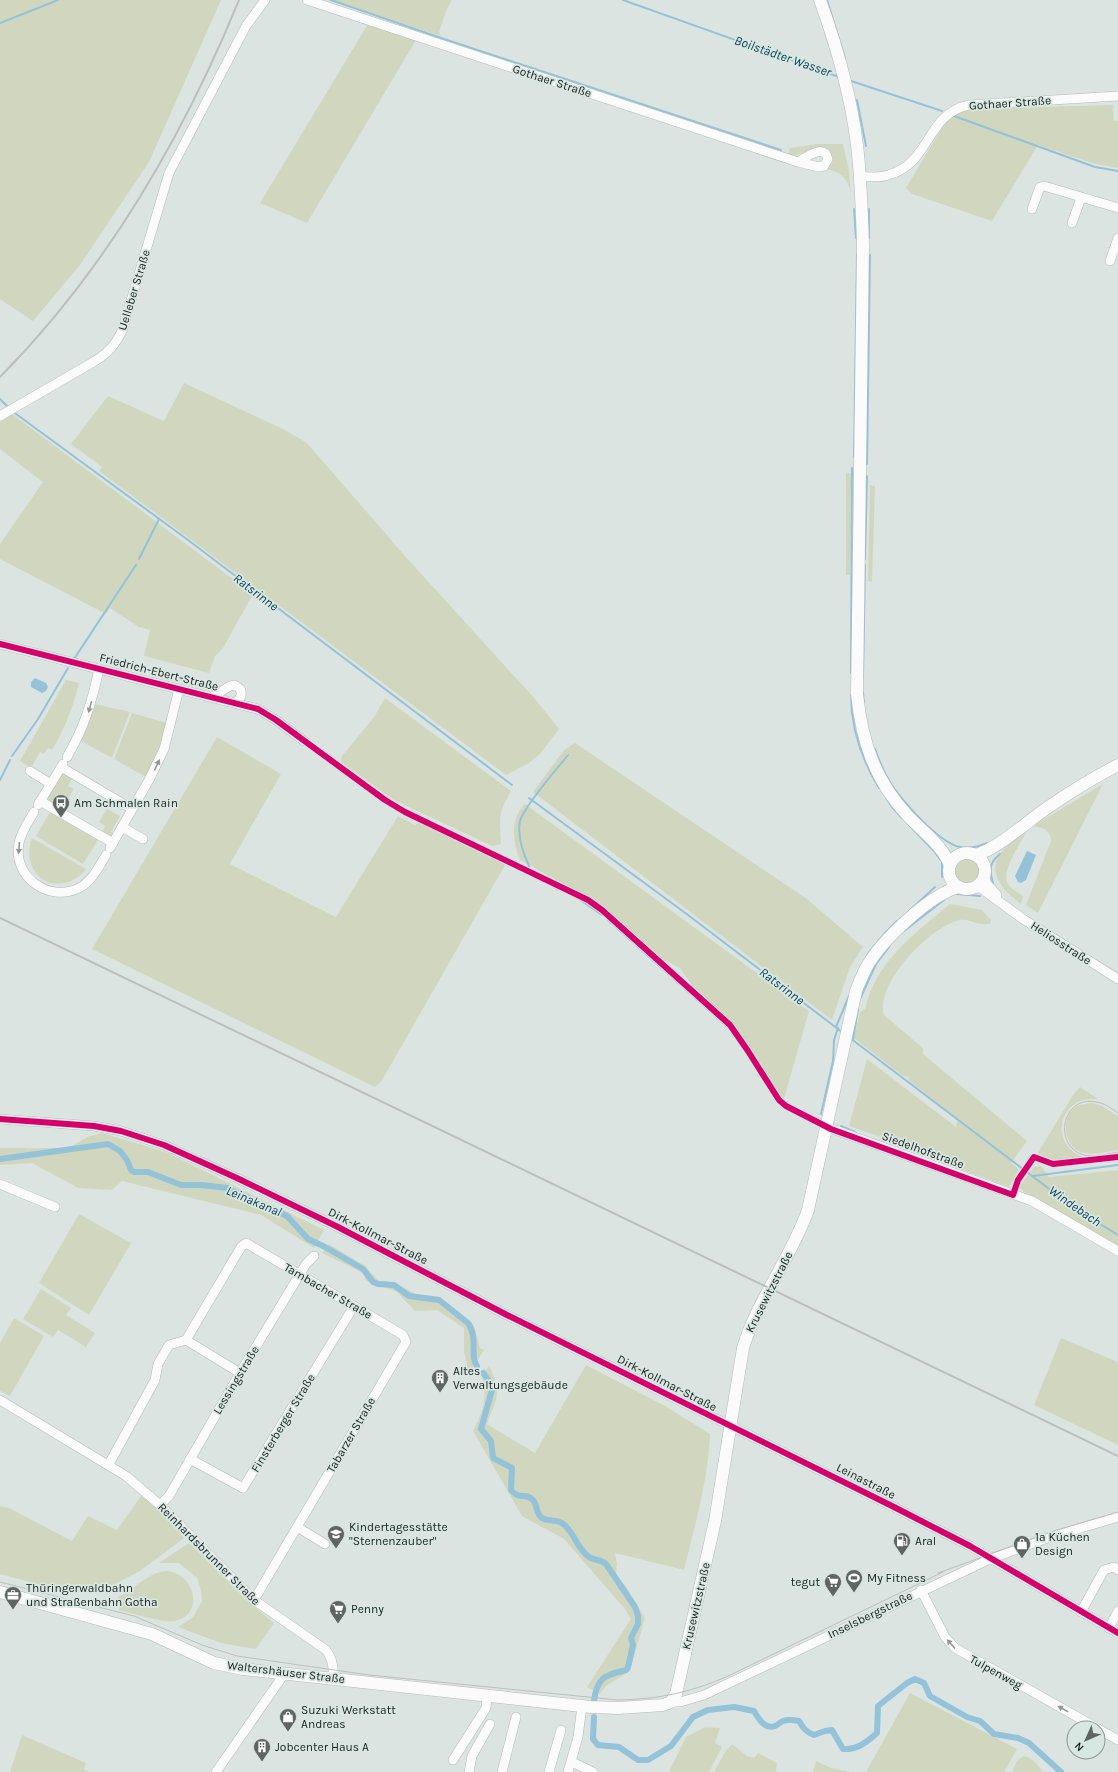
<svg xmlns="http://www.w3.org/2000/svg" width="1118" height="1772" font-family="Karla,sans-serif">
	<rect width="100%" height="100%" fill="#dce4e1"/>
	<!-- green -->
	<g fill="#d1d7bf">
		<path d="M0,0H221L149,162L80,265L33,321L0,299Z"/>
		<path d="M327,0H452L446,11L439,32L441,36Z"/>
		<path d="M368,24L416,40L307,223L260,203Z"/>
		<path d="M1113,105L1114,121H1118V168L1095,164L1038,145L992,221L912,194L906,188L944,124L956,113L969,109Z"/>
		<path d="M817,144H843L849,171L850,190C847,177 840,172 827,169L833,162V156L825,148C812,144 803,157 788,156L790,148Z"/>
		<path d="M184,383L285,430L307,443L405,556L536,700L559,729L540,754L529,763L506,775L99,471L102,467L71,444L108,396L164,421Z"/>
		<path d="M12,414L253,594L223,648L215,656L209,673L144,656L150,630L139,627L110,608L106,614L0,559V544L43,482L0,449V422Z"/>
		<path d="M846,472L851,474L850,575H846Z"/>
		<path d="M870,485L875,486L872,582L868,581Z"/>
		<path d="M66,680L79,683C73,707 65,728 52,750L48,748L44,754L40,752L31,768L20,761Z"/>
		<path d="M385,698L511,791C497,816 500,817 501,844L492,846L394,800L341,762L342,756L374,717Z"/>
		<path d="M95,704L130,712L112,758L81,741Z"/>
		<path d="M132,713L167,723L158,750L146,777L114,759Z"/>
		<path d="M217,737L281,774L230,864L336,917L398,816L415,825L419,822L504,862L505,865L381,1082L375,1087L92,949Z"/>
		<path d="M575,743L807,899L863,947L850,967L832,1020L533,792L564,750Z"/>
		<path d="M63,773L73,777L68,786L74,789L66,802L58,798L53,806L46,797Z"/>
		<path d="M1103,784L1038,913L1026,905L1051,841C1051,832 1044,827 1035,827L1036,824Z"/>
		<path d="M525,804L809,1011L783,1102L737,1029L691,984L680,968L659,957L601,905L520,860C512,841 510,819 525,804Z"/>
		<path d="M107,809L120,816L111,832L115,835L112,837L101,834L105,826L99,822Z"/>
		<path d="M50,812L98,840L83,864L36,836Z"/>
		<path d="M1025,831L1026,833C1020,844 1002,870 1007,882C1009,888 1018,892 1023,896L1021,904C1006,893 986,874 1000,854C1006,845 1017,838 1025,831Z"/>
		<path d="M32,838L86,869C81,875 76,880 68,882C40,891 22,863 32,838Z"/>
		<circle cx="967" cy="871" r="16"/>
		<path d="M950,904L982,910L991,920L990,924C978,926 969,918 960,920C930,926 875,984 884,1015L923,1048V1054L1027,1141L1011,1163L1019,1169L1009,1187L949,1165V1161L849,1126L867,1059L956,1127L958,1119L908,1080L909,1077L903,1076L854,1038L860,1012L865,1009C876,961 914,934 950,904Z"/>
		<path d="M1080,1087L1098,1099C1090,1099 1082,1099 1075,1104C1053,1118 1060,1151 1084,1157C1095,1159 1108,1155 1118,1153V1156C1102,1158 1048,1169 1038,1155L1039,1151L1073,1095Z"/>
		<path d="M1092,1103L1102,1106L1118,1116V1150C1106,1152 1093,1156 1081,1152C1063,1145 1060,1116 1077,1106C1082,1104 1087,1104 1092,1103Z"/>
		<path d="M102,1133L166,1152L324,1230L314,1248L261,1215L122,1181L112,1190L78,1188L32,1163L0,1165V1148H69L87,1137Z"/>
		<path d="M1041,1166L1049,1177L1118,1170V1248L1029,1196L1019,1187L1034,1167Z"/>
		<path d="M79,1214L131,1243L89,1315L39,1283Z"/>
		<path d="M329,1244L365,1266L379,1281L393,1282L416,1294L440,1297L473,1324L480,1348L484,1350L469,1373L464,1352V1328L437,1310L415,1311L397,1292L366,1281L363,1273L322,1253Z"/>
		<path d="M41,1289L71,1308L66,1315L95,1333L86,1347L58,1330L53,1337L23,1319Z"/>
		<path d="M14,1318L44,1336L10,1396L0,1391V1343Z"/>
		<path d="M1061,1338L1118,1362V1445L1034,1405Z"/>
		<path d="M586,1365L665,1406L710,1434C708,1481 695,1525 684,1570L615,1553L617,1564L616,1574L625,1585L645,1618L630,1671L606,1686L600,1694L587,1687L631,1619L625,1609L564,1539L522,1516L473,1431C483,1411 488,1399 482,1376L489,1366C503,1395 497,1396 487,1424L535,1453Z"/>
		<path d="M141,1496L156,1508L184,1538L140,1571L111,1586L96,1589L68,1592L0,1574V1506L9,1508L72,1541L88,1516L117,1530Z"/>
		<path d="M189,1543L245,1599L274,1623L256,1649L221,1643L178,1627L193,1617L202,1601L201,1590L197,1578L179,1563H159Z"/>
		<path d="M167,1571C196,1574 205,1616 174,1621C162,1623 132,1613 119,1610L120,1604L118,1597C135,1589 148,1572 167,1571Z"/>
		<path d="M910,1693L1017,1749L1004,1772H866Z"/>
		<path d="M705,1727L720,1728L715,1743L722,1747L709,1772H669L686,1737Z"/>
		<path d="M22,1735L86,1763L84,1769L89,1772H10Z"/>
		<path d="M732,1744L747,1756L754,1758L758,1753L777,1763L776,1772H714L725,1752Z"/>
		<path d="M1023,1756C1033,1757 1037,1765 1043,1772H1012L1017,1761Z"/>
		<path d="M816,1761L831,1768L850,1772H813Z"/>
	</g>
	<!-- water -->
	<g fill="#94c2d9">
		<path d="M35,678L46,683L48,687L46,691L42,693L31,687V682Z"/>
		<path d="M1027,851L1036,855L1026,880L1021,883L1018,882L1015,876Z"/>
	</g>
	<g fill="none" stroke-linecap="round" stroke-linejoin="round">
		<!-- stream -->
		<g stroke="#94c2d9" stroke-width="2">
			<path d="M331,0L441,38L781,150"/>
			<path d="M623,0L839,77"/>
			<path d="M827,0L845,58"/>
			<path d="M0,23L58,0"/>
			<path d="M848,80L942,111"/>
			<path d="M857,100L866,146"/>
			<path d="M954,116L1095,167L1118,171"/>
			<path d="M854,209L856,238"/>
			<path d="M869,209V238"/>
			<path d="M0,399L9,408"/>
			<path d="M12,411L188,540L512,785"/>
			<path d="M854,457L857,254"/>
			<path d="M867,464L870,255"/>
			<path d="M139,559L159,519"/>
			<path d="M865,559L867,476"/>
			<path d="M74,659L136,565"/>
			<path d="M851,673L852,468"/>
			<path d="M863,678L865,565"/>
			<path d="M863,693L864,702"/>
			<path d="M851,695C851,728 862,760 879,788"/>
			<path d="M875,749C878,758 882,767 886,775C896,795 937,842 960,847C970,849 978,847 987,843"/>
			<path d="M12,756L38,719L68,668"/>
			<path d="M0,780L10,760"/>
			<path d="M885,796L892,807L902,818"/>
			<path d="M529,798L688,915L842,1032"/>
			<path d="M909,825L934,851L942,862V877"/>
			<path d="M529,866C523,853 517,836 520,821C524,806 557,769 568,755"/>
			<path d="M532,875L576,897L602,915"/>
			<path d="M993,883C989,870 989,863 1000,854"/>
			<path d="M957,894L980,896"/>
			<path d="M908,912L935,887"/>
			<path d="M608,920L731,1030L732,1034"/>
			<path d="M904,931L944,900"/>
			<path d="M867,955L886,932L897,921"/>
			<path d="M860,999L876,964L889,947"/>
			<path d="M836,1027L849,996"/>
			<path d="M850,1038L1077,1210L1118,1235"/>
			<path d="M853,1040L858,1009"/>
			<path d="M821,1114L833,1061L834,1040L838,1028"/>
			<path d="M841,1126L855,1132"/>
			<path d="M1033,1176L1118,1165"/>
		</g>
		<!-- canal -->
		<g stroke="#94c2d9" stroke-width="6">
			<path d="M0,1159L108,1144L120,1151L127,1160L131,1170L134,1172H148L181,1185H202L227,1188L269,1208L287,1216L308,1239L325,1247L363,1269L373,1282L378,1284L394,1285L409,1296L439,1300L468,1323C479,1339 469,1355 477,1366"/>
			<path d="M483,1373L492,1385V1390L481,1429L491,1441L493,1458L512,1468L511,1490C519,1500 525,1493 532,1499C538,1504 535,1513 542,1518C548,1522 556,1519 562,1523C575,1532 576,1548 589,1557C595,1561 601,1559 606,1564L635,1607L638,1616V1624L631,1638L633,1645L628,1667L626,1670C604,1675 597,1678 594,1701"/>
			<path d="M594,1717L593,1739L598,1745L619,1747L638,1760H648L671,1746L693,1717L708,1710L734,1707L754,1711C758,1718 765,1730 775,1726C778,1725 780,1722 783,1721C788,1719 794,1720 799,1721C803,1728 806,1732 814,1735L825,1731L832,1730L843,1749C857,1750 867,1742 877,1733L878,1706L907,1683L915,1679L924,1683L930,1696L967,1717L980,1721L994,1734L1018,1738L1029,1743L1061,1772"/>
		</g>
		<defs>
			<g id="minor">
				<path d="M307,0L798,162L819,167L824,166L828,159C824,143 807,157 798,162"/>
				<path d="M860,176C869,177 880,178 888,175C932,163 925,114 969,105L1118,96"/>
				<path d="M1032,209L1040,187L1044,186L1118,208"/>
				<path d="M1072,223L1081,198"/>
				<path d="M1110,261L1118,238"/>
				<path d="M0,416L95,361C108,353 115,345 122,331L169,173L246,26L265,0"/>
				<path d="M0,644L258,709L276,720L304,741"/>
				<path d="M212,697L230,686L234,685C244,689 243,696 236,703"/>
				<path d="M67,757C84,728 92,702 99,669"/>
				<path d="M61,767L132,809"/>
				<path d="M30,771L51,784"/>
				<path d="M138,799L149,780L164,749L179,689"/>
				<path d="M40,801L113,843"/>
				<path d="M38,805L63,764"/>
				<path d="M34,812C28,822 21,832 19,843C12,876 48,903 79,888C92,881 98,868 106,855"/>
				<path d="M122,827L143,839"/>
				<path d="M110,848L134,806"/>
				<path d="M984,877L987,884L997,895"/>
				<path d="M975,887L982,889L1023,919L1118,979"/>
				<path d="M0,1119L94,1126L121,1131L164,1145L239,1179L336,1226L507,1315L894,1507L970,1546L1118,1633"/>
				<path d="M827,1127L1032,1201L1118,1251"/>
				<path d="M0,1184L55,1207"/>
				<path d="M240,1373L186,1340L241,1247L246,1243L403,1335L406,1342L254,1600"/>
				<path d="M0,1400L126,1476L160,1505L254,1600L326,1650C333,1659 334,1668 333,1678"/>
				<path d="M190,1459L243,1488L354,1306"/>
				<path d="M109,1464L155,1380L158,1364L169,1345L186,1340"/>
				<path d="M160,1505L169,1496L240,1373L306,1264L314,1256"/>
				<path d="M297,1527L325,1544"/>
				<path d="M921,1590L945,1637L955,1648L1097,1728"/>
				<path d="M1081,1612L1104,1570L1114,1567L1118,1570"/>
				<path d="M1109,1628L1118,1611"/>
				<path d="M671,1702H680L704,1695L990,1559L1047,1538L1118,1517"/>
				<path d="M1098,1729L1118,1740"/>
				<path d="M453,1760L486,1708L487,1696"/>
				<path d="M572,1762L593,1772"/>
				<path d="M216,1772L285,1673"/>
				<path d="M469,1772L472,1756L490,1724"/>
				<path d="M502,1772L516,1717"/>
				<path d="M549,1772L561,1730"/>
				<path d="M568,1772L578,1737L582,1706"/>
			</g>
			<g id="major">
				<path d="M820,0C837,47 851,96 857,145C861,178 862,212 863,245L857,694C862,742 875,781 908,816C922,831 942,845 950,865"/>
				<circle cx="967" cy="871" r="18"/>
				<path d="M975,855C995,851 1029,820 1047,808C1070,792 1093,778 1118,765"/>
				<path d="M0,1592L152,1634L214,1663L243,1669L591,1707L619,1708L663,1705L671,1702L676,1694L715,1521L743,1348C758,1299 791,1258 808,1210L856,991C859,983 862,976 866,968C880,942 930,894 959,887"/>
			</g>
		</defs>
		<!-- minor casing -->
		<use href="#minor" stroke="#b4bab8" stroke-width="10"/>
		<!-- major casing -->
		<use href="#major" stroke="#b4bab8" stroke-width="13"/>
		<!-- minor -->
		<use href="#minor" stroke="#fafbfa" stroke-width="9"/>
		<!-- major -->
		<use href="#major" stroke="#fafbfa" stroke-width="12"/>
		<!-- tram -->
		<g stroke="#bdbfbf" stroke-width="1">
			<path d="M1118,1113C1111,1108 1104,1103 1096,1102C1062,1095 1052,1146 1084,1155C1095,1158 1108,1154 1118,1152"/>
			<path d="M938,1573L1057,1530L1118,1512"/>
			<path d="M0,1582L134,1616L202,1645L237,1656L369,1675L618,1700C659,1699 688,1693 726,1677L943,1572"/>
		</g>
		<!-- rail -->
		<g stroke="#bdbfbf" stroke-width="2">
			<path d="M0,377C106,270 182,139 239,0"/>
			<path d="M0,918L1118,1456"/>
		</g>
		<defs>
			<g id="cycleway">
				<path d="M0,644L258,709L276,720L385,800L405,812L588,900L602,910L730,1025L748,1051L779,1100L786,1106L831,1129L1013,1195L1018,1180L1034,1157L1053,1164L1118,1157"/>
				<path d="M0,1119L94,1126L121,1131L164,1145L239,1179L336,1226L507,1315L894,1507L970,1546L1118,1633"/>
			</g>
		</defs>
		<!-- cycleway casing -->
		<use href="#cycleway" stroke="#d8e7e2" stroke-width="8"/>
		<!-- cycleway -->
		<use href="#cycleway" stroke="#d6006c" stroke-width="6"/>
	</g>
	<!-- one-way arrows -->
	<defs><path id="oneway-solid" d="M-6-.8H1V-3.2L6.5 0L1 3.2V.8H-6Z"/></defs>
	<g fill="#959897">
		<use href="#oneway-solid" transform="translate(90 707) rotate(105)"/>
		<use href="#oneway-solid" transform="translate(157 765) rotate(-65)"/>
		<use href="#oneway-solid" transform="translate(19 848) rotate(94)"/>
		<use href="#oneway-solid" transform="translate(951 1644) rotate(-132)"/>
		<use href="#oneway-solid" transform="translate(1063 1709) rotate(-151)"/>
	</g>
	<!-- icons -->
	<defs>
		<symbol id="bus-pin" viewBox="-11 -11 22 30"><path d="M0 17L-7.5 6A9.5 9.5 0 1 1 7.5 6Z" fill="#5e6562" stroke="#d8e7e2"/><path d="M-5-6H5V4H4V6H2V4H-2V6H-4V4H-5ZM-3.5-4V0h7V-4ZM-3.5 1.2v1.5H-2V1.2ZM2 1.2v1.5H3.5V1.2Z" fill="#fff"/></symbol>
		<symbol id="building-pin" viewBox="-11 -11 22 30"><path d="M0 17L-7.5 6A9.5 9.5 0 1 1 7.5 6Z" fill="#5e6562" stroke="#d8e7e2"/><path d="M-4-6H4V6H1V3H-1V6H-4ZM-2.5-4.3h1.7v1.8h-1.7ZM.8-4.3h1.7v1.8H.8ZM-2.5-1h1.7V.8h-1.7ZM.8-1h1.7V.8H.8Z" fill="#fff"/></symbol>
		<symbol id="school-pin" viewBox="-11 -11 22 30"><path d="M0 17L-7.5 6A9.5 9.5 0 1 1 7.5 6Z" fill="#5e6562" stroke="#d8e7e2"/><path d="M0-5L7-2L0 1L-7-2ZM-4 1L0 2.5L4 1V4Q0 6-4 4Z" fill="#fff"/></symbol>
		<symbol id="fuel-pin" viewBox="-11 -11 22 30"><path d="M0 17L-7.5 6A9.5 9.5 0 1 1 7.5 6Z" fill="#5e6562" stroke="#d8e7e2"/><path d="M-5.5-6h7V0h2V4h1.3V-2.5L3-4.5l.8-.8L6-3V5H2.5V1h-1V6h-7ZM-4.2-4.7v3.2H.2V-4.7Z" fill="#fff"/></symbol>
		<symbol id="shop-pin" viewBox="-11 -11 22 30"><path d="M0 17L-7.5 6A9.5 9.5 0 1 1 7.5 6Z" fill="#5e6562" stroke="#d8e7e2"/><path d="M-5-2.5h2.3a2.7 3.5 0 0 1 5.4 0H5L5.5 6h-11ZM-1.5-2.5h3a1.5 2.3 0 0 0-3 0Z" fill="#fff"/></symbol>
		<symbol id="stadium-pin" viewBox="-11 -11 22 30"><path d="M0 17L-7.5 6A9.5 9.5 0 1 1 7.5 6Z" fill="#5e6562" stroke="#d8e7e2"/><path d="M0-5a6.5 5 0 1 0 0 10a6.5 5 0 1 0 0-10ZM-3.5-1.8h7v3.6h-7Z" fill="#fff"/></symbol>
		<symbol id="supermarket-pin" viewBox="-11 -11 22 30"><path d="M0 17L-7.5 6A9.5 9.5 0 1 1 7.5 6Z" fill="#5e6562" stroke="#d8e7e2"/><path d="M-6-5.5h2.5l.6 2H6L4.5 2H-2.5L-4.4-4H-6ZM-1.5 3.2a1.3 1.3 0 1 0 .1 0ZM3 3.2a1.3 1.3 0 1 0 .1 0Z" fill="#fff"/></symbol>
		<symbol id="office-pin" viewBox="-11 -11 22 30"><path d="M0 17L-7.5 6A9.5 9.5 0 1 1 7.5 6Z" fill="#5e6562" stroke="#d8e7e2"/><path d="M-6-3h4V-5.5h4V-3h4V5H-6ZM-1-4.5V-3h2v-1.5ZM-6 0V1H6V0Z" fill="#fff"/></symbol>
	</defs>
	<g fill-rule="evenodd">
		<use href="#bus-pin" x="51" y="793" width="20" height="27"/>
		<use href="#building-pin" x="430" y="1368" width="20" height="27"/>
		<use href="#school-pin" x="326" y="1524" width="20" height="27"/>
		<use href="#fuel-pin" x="892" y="1531" width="20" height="27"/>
		<use href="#shop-pin" x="1012" y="1534" width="20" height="27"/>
		<use href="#stadium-pin" x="844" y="1568" width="20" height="27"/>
		<use href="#supermarket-pin" x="823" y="1572" width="20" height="27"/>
		<use href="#office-pin" x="3" y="1585" width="20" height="27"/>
		<use href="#supermarket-pin" x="328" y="1599" width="20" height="27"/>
		<use href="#shop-pin" x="278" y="1707" width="20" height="27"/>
		<use href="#building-pin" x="252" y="1737" width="20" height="27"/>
	</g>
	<g text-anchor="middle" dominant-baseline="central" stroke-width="3.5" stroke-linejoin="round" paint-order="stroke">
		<!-- street labels -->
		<g font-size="12" fill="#1a201e" stroke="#d8e7e2">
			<text transform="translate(552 81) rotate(18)">Gothaer Straße</text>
			<text transform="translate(1010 103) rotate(-4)">Gothaer Straße</text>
			<text transform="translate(134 290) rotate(-73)">Uelleber Straße</text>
			<text transform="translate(159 672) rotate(14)">Friedrich-Ebert-Straße</text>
			<text transform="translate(1061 943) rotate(33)">Heliosstraße</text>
			<text transform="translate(923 1150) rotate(20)">Siedelhofstraße</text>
			<text transform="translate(378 1236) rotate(27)">Dirk-Kollmar-Straße</text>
			<text transform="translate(328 1291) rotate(30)">Tambacher Straße</text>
			<text transform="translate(769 1292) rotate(-63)">Krusewitzstraße</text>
			<text transform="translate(236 1380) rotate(-59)">Lessingstraße</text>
			<text transform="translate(667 1383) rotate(27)">Dirk-Kollmar-Straße</text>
			<text transform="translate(283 1423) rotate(-59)">Finsterberger Straße</text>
			<text transform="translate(351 1435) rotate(-60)">Tabarzer Straße</text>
			<text transform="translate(866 1481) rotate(27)">Leinastraße</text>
			<text transform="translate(209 1554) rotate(45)">Reinhardsbrunner Straße</text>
			<text transform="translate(696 1606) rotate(-77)">Krusewitzstraße</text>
			<text transform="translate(870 1615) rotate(-26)">Inselsbergstraße</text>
			<text transform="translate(286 1672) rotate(7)">Waltershäuser Straße</text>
			<text transform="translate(996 1672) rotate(29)">Tulpenweg</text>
		</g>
		<!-- poi labels -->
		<g font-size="12" fill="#1a201e" stroke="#d8e7e2" text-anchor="start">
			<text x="74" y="803">Am Schmalen Rain</text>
			<text x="453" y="1371">Altes<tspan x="453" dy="14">Verwaltungsgebäude</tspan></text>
			<text x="349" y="1527">Kindertagesstätte<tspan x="349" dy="14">"Sternenzauber"</tspan></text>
			<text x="1035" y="1537">1a Küchen<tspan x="1035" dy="14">Design</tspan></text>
			<text x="915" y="1541">Aral</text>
			<text x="867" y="1578">My Fitness</text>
			<text x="820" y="1582" text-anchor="end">tegut</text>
			<text x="26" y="1588">Thüringerwaldbahn<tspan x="26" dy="14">und Straßenbahn Gotha</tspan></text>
			<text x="351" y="1609">Penny</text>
			<text x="301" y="1710">Suzuki Werkstatt<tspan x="301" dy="14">Andreas</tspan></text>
			<text x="275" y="1747">Jobcenter Haus A</text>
		</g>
		<!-- water labels -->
		<g font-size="13" font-style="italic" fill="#0b4158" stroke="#d8e7e2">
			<text transform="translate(783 56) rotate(19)">Boilstädter Wasser</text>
			<text transform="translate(256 592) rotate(37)">Ratsrinne</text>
			<text transform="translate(782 986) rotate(37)">Ratsrinne</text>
			<text transform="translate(254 1201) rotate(23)">Leinakanal</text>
			<text transform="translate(1075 1206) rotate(35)">Windebach</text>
		</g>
	</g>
	<!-- north arrow -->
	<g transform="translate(1086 1740) rotate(225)"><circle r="19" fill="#d8e7e2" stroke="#8c9794"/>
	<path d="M0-3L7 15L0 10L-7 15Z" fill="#5e6562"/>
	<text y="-6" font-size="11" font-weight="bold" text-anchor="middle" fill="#1a201e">N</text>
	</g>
</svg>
